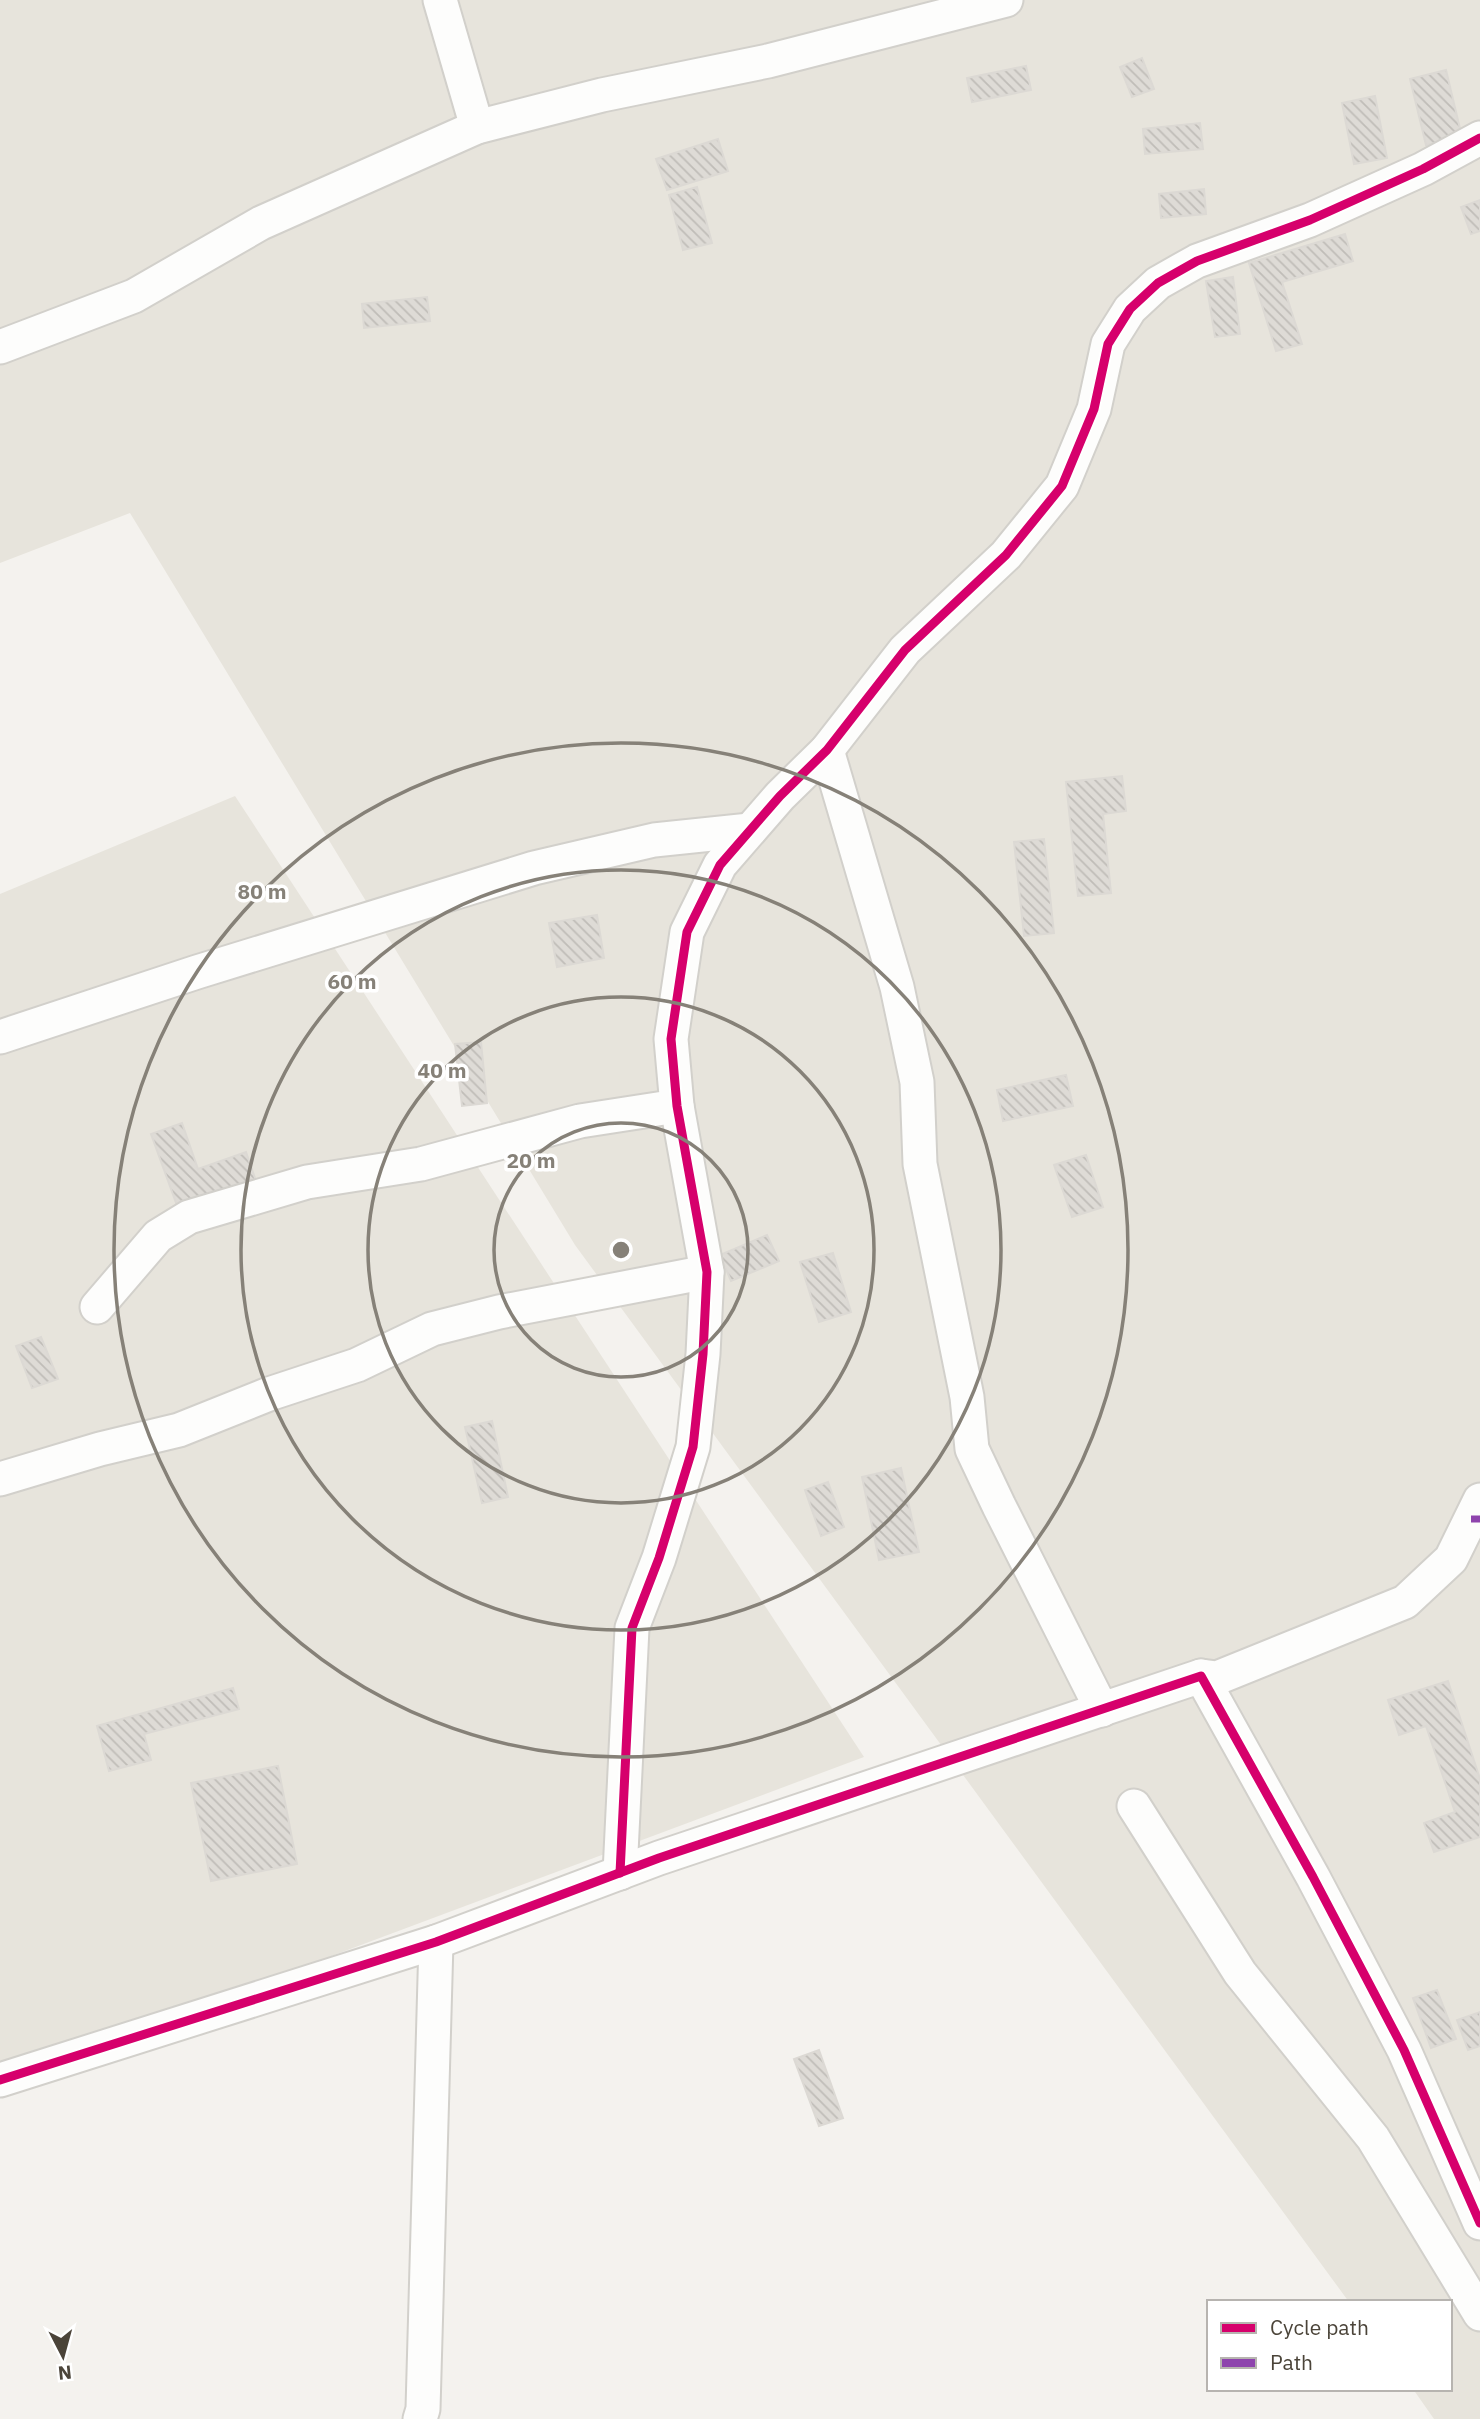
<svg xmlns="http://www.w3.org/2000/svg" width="1480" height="2419" font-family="'IBM Plex Sans',sans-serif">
	<defs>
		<pattern id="building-back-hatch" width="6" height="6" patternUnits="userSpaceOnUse" patternTransform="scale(1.75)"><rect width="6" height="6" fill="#dedbd6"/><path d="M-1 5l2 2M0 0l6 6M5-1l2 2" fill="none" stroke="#c0bdb8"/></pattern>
	</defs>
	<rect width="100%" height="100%" fill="#f4f2ee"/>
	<!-- residential -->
	<g fill="#e7e4dc">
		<path d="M0,0H1480V2419H1434L1413,2389H1450V2302H1349L575,1245L130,513L0,563Z"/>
		<path d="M235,796L864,1757L0,2080V894Z"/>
	</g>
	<!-- building -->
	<g fill="url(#building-back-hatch)" stroke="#dcd9d4" stroke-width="2">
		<path d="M1142,58L1154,89L1132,97L1120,67Z"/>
		<path d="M1026,66L1031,90L972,102L967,78Z"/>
		<path d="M1446,70L1462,137L1426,145L1410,79Z"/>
		<path d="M1375,96L1387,158L1354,164L1342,103Z"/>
		<path d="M1200,123L1203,149L1145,154L1143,129Z"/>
		<path d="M718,139L728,171L667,190L656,159Z"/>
		<path d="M697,187L712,243L683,250L669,195Z"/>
		<path d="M1204,189L1206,214L1161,218L1159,194Z"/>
		<path d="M1480,200V231L1471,234L1461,207Z"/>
		<path d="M1345,234L1353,261L1282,282L1302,344L1276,351L1249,263Z"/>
		<path d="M1233,277L1240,334L1215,337L1206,281Z"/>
		<path d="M427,297L430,321L364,328L362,304Z"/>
		<path d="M1122,776L1126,811L1103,814L1111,893L1078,896L1066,782Z"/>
		<path d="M1044,839L1054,933L1024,936L1014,842Z"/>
		<path d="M597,915L604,958L557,967L549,923Z"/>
		<path d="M481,1042L487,1103L462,1106L455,1044Z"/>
		<path d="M1066,1075L1073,1106L1003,1121L997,1090Z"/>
		<path d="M182,1123L198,1169L246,1152L257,1184L179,1211L151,1134Z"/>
		<path d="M1086,1155L1103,1207L1072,1217L1054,1165Z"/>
		<path d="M767,1235L779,1261L731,1281L720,1255Z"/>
		<path d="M833,1253L851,1312L819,1322L800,1262Z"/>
		<path d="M41,1337L58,1379L32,1388L16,1346Z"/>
		<path d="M492,1421L508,1497L482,1503L465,1427Z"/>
		<path d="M901,1468L919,1552L879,1560L862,1477Z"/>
		<path d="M828,1482L844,1527L821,1536L805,1490Z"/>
		<path d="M1448,1681L1480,1779V1837L1434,1852L1424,1823L1455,1812L1426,1726L1399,1735L1388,1700Z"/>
		<path d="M233,1688L239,1709L144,1734L151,1760L109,1771L97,1726Z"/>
		<path d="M278,1766L297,1864L211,1881L191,1783Z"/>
		<path d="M1437,1990L1456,2039L1431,2048L1413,1998Z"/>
		<path d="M1480,2012V2046L1468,2050L1457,2020Z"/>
		<path d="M819,2050L843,2118L819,2126L794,2059Z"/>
	</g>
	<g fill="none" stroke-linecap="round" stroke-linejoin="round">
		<defs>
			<g id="street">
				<path d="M440,0L477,127"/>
				<path d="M0,347L134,296L261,223L477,127L602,95L768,61L1006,0"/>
				<path d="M827,750L897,987L917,1082L920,1164L967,1397L972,1449L999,1506L1102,1710"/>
				<path d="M0,1037L197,972L534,868L654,840L750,830"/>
				<path d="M97,1307L158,1236L189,1217L307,1182L421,1164L580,1121L677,1106"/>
				<path d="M0,1479L100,1449L179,1430L269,1394L357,1365L432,1329L499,1312L707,1272"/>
				<path d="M1201,1676L1217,1678L1405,1602L1451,1559L1480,1500"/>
				<path d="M1134,1806L1240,1973L1373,2138L1480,2314"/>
				<path d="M620,1873L632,1628L659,1558L693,1447L703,1354L707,1272L677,1106L671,1039L687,932L720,865L780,796L827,750L905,650L1006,555L1062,486L1094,409L1108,344L1130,309L1158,283L1197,261L1310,220L1423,169L1480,138"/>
				<path d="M0,2080L436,1942L659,1858L1201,1676L1313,1877L1404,2050L1480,2223"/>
				<path d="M420,2419L423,2409L436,1942"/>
			</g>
		</defs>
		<!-- street casing -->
		<use href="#street" stroke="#d2d0cb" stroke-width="37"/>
		<!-- street -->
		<use href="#street" stroke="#fdfdfc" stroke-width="33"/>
		<!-- quiet -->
		<path stroke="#8e44ad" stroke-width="7" stroke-dasharray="14 7" stroke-linecap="butt" d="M1471,1519H1480"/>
		<defs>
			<g id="cycleway">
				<path d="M620,1873L632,1628L659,1558L693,1447L703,1354L707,1272L677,1106L671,1039L687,932L720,865L780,796L827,750L905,650L1006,555L1062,486L1094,409L1108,344L1130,309L1158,283L1197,261L1310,220L1423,169L1480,138"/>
				<path d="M0,2080L436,1942L659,1858L1201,1676L1313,1877L1404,2050L1480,2223"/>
			</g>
		</defs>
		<!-- cycleway casing -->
		<use href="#cycleway" stroke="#fff" stroke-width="13"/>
		<!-- cycleway -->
		<use href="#cycleway" stroke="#d6006c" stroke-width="9"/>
	</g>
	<!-- distance rings -->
	<g fill="none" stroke="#868178" stroke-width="3.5">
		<circle cx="621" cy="1250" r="127"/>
		<circle cx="621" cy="1250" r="253"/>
		<circle cx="621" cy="1250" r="380"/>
		<circle cx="621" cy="1250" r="507"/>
	</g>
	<circle cx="621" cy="1250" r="10" fill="#868178" stroke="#fff" stroke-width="3.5"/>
	<g font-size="21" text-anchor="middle" font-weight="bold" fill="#868178" stroke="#fff" stroke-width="7" stroke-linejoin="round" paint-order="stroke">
		<text x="262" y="899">80 m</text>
		<text x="352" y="989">60 m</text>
		<text x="442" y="1078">40 m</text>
		<text x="531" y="1168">20 m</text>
	</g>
	<!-- legend -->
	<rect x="1207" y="2300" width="245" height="91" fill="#ffffff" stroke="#b7b4b0" stroke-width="2"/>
	<rect x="1221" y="2323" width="35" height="10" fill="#d6006c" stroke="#b7b4b0" stroke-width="2"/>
	<text x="1270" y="2335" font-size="21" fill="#4b4439">Cycle path</text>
	<rect x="1221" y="2358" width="35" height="10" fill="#8e44ad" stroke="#b7b4b0" stroke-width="2"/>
	<text x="1270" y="2370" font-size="21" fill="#4b4439">Path</text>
	<!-- north arrow -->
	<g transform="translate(63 2356) rotate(174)" stroke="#ffffff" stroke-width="5" paint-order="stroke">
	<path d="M0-5L12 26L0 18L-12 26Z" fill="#4b4439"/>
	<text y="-10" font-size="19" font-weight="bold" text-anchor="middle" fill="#4b4439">N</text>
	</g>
</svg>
